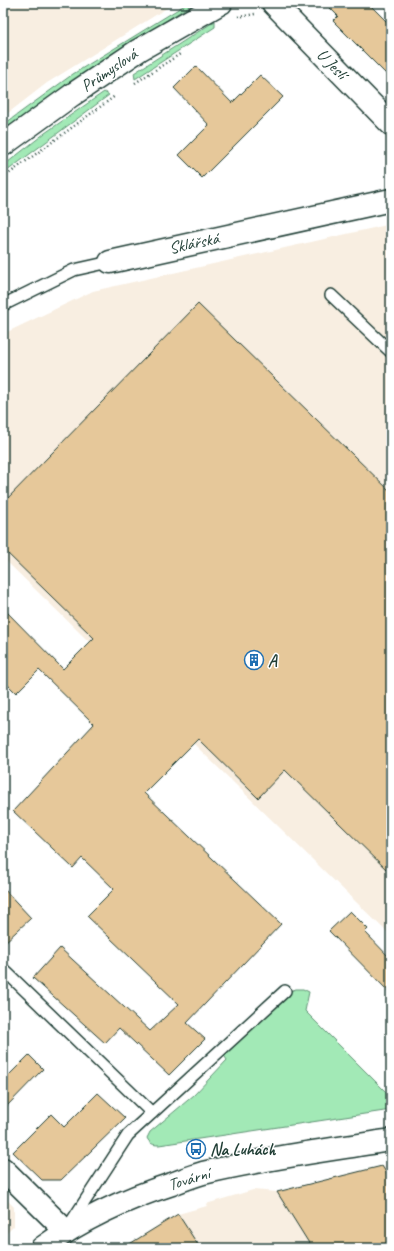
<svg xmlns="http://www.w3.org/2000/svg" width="394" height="1251" font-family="Caveat,sans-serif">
	<rect width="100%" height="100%" fill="#fff"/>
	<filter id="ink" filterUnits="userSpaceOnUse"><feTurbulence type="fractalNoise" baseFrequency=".025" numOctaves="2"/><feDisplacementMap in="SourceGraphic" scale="8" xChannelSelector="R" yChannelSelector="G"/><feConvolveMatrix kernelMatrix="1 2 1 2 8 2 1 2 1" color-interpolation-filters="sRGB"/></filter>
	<g filter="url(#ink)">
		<!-- built -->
		<g fill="#f8eee1">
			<path d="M3,3H175L47,83L3,117Z"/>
			<path d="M391,224V936L3,558V334L93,291Z"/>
			<path d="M382,1166L391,1168V1248H123L178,1214L207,1206L206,1204L253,1190L277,1192Z"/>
			<path d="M3,1196L14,1207V1226L3,1237Z"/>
		</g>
		<!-- green -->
		<g fill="#a2e9b6" stroke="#609375">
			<path d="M188,3H194L131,43L3,133V125L73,74Z"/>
			<path d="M215,21V27L135,79L134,73Z"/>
			<path d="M104,92L109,95L3,174V166L45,133Z"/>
			<path d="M296,989H303L309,992L305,1011L391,1097V1110L159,1145C153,1145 150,1144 147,1138L150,1132L194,1095L227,1060L223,1054L290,991Z"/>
		</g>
		<!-- building -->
		<g fill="#e6c89a" stroke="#1f3d34">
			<path d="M325,3H368L391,26V79L333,21L338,16Z"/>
			<path d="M196,66L232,103L260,75L283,97L202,178L179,155L209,125L174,88Z"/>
			<path d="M198,304L391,492V874L285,770L258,798L198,739L144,793L281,924L187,1023L205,1039L169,1075L119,1028L105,1043L33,978L60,948L150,1031L179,1004L87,916L114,889L82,858L73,868L13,811L94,724L39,670L16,693L3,680V608L63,669L94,638L3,549V503Z"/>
			<path d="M3,888L31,918L3,944Z"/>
			<path d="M350,911L368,929L365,932L391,959V994L329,931Z"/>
			<path d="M29,1055L43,1069L3,1110V1081Z"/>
			<path d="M98,1093L125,1118L61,1180H42L13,1152L51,1114L64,1127Z"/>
			<path d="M382,1166L391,1180V1248H312L277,1192Z"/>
			<path d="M178,1214L200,1248H123Z"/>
		</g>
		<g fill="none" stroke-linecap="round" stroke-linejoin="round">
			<defs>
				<g id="lane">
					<path d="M331,295L391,352"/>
					<path d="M3,305L74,270L110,262"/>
					<path d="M3,969L152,1113"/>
					<path d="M70,1224L128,1135L285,991"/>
				</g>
				<g id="street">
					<path d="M273,3L391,124"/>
					<path d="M110,262L391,200"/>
					<path d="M3,1169L66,1231"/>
				</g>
				<g id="secondary">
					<path d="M3,145L72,95L139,50L221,3"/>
					<path d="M42,1248C82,1219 125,1199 172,1184C182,1180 193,1176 203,1173C265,1158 329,1150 391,1140"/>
				</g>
			</defs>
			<!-- lane casing -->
			<use href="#lane" stroke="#1f3d34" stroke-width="14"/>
			<!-- street casing -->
			<use href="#street" stroke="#1f3d34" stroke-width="25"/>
			<!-- secondary casing -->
			<use href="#secondary" stroke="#1f3d34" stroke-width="25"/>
			<!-- path -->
			<g stroke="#1f3d34" stroke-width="2.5" stroke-dasharray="1 3" stroke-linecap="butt">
				<path d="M238,17L255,14"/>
				<path d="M135,83L180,54"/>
				<path d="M3,178L115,96"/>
			</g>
			<!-- lane -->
			<use href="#lane" stroke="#fff" stroke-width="11"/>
			<!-- street -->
			<use href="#street" stroke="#fff" stroke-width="22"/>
			<!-- secondary -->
			<use href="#secondary" stroke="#fff" stroke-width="22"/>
		</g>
	</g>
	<!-- icons -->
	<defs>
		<symbol id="building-ring" viewBox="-11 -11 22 22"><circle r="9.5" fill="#fff" stroke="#1f6fb2" stroke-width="1.5"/><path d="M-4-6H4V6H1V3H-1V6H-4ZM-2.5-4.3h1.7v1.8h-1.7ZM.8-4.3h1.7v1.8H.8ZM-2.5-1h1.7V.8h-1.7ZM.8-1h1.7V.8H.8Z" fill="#1f6fb2"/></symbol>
		<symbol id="bus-ring" viewBox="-11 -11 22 22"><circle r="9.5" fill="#fff" stroke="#1f6fb2" stroke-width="1.5"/><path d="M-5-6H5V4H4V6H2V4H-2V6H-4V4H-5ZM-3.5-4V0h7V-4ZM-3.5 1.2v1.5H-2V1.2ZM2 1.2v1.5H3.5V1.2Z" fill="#1f6fb2"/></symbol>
	</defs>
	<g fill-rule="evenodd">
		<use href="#building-ring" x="243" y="649" width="22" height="22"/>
		<use href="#bus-ring" x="185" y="1138" width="22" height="22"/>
	</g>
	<g text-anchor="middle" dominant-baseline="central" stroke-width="3" stroke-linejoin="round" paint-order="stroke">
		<!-- street labels -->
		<g font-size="17" fill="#1f3d34" stroke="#fff">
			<text transform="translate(332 64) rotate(46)">U Jeslí</text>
			<text transform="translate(109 70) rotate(-34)">Průmyslová</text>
			<text transform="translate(194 243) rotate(-12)">Sklářská</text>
			<text transform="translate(189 1179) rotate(-17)">Tovární</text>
		</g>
		<!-- poi labels -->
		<g font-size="17" font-weight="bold" fill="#1f3d34" stroke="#fff" text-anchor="start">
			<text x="268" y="660">A</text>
			<text x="210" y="1149">Na Luhách</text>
		</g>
	</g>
	<!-- margin -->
	<rect width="394" height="1251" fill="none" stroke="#fff" stroke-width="16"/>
	<rect x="8" y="8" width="378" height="1235" fill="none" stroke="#1f3d34" stroke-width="1.5" filter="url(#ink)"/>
</svg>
